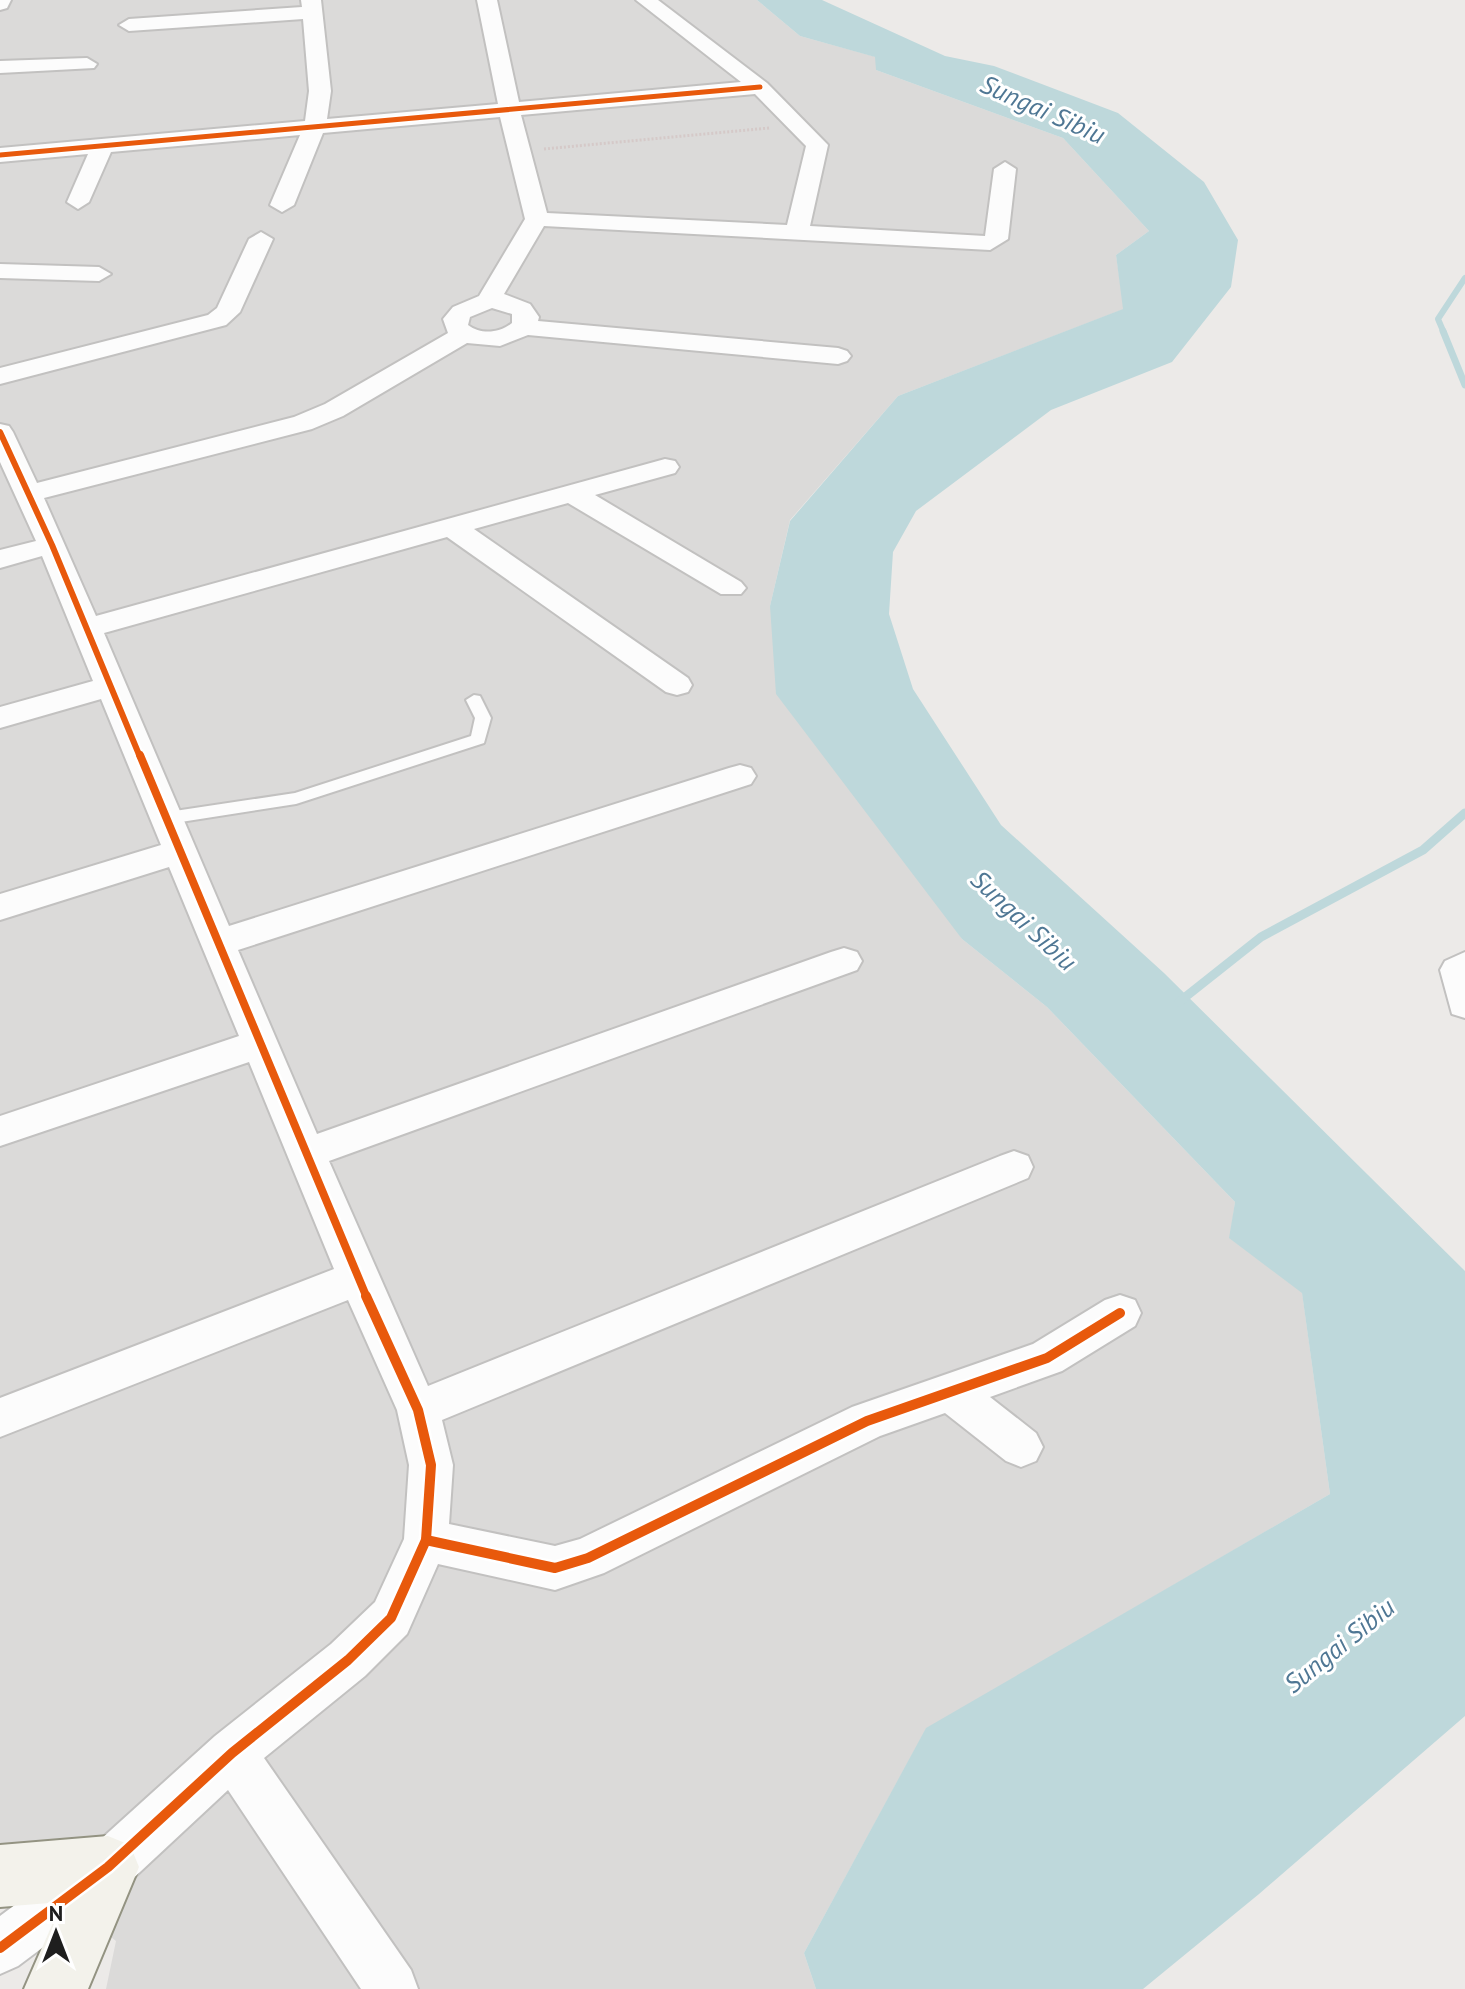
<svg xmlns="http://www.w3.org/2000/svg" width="1465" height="1989" font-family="'PT Sans',sans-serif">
	<rect width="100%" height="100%" fill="#eceae8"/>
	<!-- residential -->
	<path fill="#dbdad9" d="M0,0H757L800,36L876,57V70L1063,138L1149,231L1116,255L1124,309L898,396L790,520L770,606L962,939L1047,1007L1235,1202L1230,1238L1302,1292L1330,1494L926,1729L804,1953L816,1989H106L116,1941L0,1848Z"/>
	<!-- water -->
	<path fill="#bed8db" d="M757,0H822L945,56L994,66L1118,113L1204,182L1238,240L1231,287L1172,362L1051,410L916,511L893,552L889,614L913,689L1001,825L1164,973L1465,1271V1716L1259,1894L1143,1989H816L804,1953L926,1728L1330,1494L1302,1293L1229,1238L1235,1202L1047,1007L962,939L776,694L770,606L790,521L898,396L1123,309L1116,255L1149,231L1063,138L876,70L875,57L800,36Z"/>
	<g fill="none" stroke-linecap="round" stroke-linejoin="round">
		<!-- stream-far2 -->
		<path stroke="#bed8db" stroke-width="6" d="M1444,333L1438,319L1465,278"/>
		<!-- stream-far1 -->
		<path stroke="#bed8db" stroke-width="7" d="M1443,331L1465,385"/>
		<!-- stream -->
		<path stroke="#bed8db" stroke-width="9" d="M1179,1002L1261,937L1423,850L1465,813"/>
		<defs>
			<path id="lane" d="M474,695L480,696L491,718L484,743L296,804L168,824L160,818L168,812L295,793L471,736L475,718L466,700Z"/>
			<g id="street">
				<path d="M0,0H11L7,8L0,10Z"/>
				<path d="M301,0H321L331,91L327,119L498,104L477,0H497L519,102L741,82L636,0H658L767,83L828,145L810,226L985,236L994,169L1005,162L1016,169L1008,239L990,250L544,226L504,294L530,304L539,317L538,321L838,348L847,351L851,356L847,361L838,364L528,335L500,346L467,343L343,416L312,429L44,498L96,616L665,459L675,461L679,467L675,473L595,495L741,582L746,588L741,594H721L568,503L474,529L688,678L692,685L688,692L677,695L666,692L447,537L104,633L229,926L729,768L740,765L751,768L756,776L751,784L238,950L317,1134L831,952L844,948L857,952L862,961L857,970L329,1161L428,1386L1000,1156L1014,1151L1028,1156L1033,1167L1028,1178L442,1420L453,1465L449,1524L555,1546L580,1539L852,1407L1033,1344L1105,1300L1120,1295L1135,1300L1141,1313L1135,1326L1062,1371L990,1397L1036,1433L1043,1447L1036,1461L1021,1467L1006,1461L945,1413L880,1436L604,1573L555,1590L438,1564L407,1634L365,1676L264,1758L411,1970L418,1989H361L228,1790L126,1885L18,1966L0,1974V1916L90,1849L215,1736L331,1644L375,1602L404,1539L409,1465L397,1410L348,1300L0,1437V1398L334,1269L249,1062L0,1146V1116L239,1036L169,867L0,920V894L161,845L101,699L0,728V707L93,681L42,556L0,568V550L36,541L0,462V424L9,426L13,432L37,483L294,417L325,404L448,333L443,319L453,307L479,296L525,219L500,117L323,133L294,205L282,212L270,205L300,135L111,152L89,202L78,209L67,202L88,154L0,162V148L305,121L309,91L303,19L129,31L119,25L129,19L302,7ZM755,94L806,146L787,225L547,213L521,115ZM492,308L512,314V323C500,333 481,335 468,325L470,317Z"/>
				<path d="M87,58L97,64L94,68L0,73V61Z"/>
				<path d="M261,232L273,239L240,312L226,325L0,384V368L208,315L217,308L249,239Z"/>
				<path d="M0,264L99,267L111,274L99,281L0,278Z"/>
				<path d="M1465,952V1018L1452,1014L1440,970L1445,961Z"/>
			</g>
			<path id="secondary" d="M108,1836L130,1845L139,1867L88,1989H24L62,1902L0,1907V1845Z"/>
		</defs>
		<!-- lane casing -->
		<use href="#lane" stroke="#c2c1c0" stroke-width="4"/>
		<!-- street casing -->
		<use href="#street" stroke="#c2c1c0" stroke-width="4"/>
		<!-- secondary casing -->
		<use href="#secondary" stroke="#939382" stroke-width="4"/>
		<!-- path -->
		<path stroke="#d5c9c8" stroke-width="3" stroke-dasharray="2 2" stroke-linecap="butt" d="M544,149L769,128"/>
		<!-- lane -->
		<use href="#lane" fill="#fcfcfc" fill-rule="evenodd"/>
		<!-- street -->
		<use href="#street" fill="#fcfcfc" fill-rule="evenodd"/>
		<!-- secondary -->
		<use href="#secondary" fill="#f3f2eb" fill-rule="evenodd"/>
		<defs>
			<path id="cycleway-far3" d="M0,155L760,87"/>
			<path id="cycleway-far2" d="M0,432L52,545L140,757"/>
			<path id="cycleway-far1" d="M140,755L367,1298"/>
			<g id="cycleway">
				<path d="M426,1540L555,1568L588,1558L867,1421L1047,1358L1120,1313"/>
				<path d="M0,1948L108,1867L232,1753L348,1660L391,1618L426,1540L431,1465L418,1410L366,1296"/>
			</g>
		</defs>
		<!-- cycleway-far3 casing -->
		<use href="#cycleway-far3" stroke="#fff" stroke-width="8"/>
		<!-- cycleway-far2 casing -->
		<use href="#cycleway-far2" stroke="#fff" stroke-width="10"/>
		<!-- cycleway-far1 casing -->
		<use href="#cycleway-far1" stroke="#fff" stroke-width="13"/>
		<!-- cycleway casing -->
		<use href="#cycleway" stroke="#fff" stroke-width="15"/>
		<!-- cycleway-far3 -->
		<use href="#cycleway-far3" stroke="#e8590c" stroke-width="5"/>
		<!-- cycleway-far2 -->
		<use href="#cycleway-far2" stroke="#e8590c" stroke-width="6"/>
		<!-- cycleway-far1 -->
		<use href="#cycleway-far1" stroke="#e8590c" stroke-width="8"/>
		<!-- cycleway -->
		<use href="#cycleway" stroke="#e8590c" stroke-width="10"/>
	</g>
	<g text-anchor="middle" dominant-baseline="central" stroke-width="6" stroke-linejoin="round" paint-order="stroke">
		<!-- water labels -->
		<g font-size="26" font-style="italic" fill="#4f7794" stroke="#fff">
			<text transform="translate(1043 109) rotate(24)">Sungai Sibiu</text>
			<text transform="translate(1024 920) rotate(43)">Sungai Sibiu</text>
			<text transform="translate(1339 1645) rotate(-39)">Sungai Sibiu</text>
		</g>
	</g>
	<!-- north arrow -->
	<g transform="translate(56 1933)" stroke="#ffffff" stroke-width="6" paint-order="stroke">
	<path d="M0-6L14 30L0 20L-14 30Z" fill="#1e1e1e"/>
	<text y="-12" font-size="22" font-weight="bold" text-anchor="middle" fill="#1e1e1e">N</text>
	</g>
</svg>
